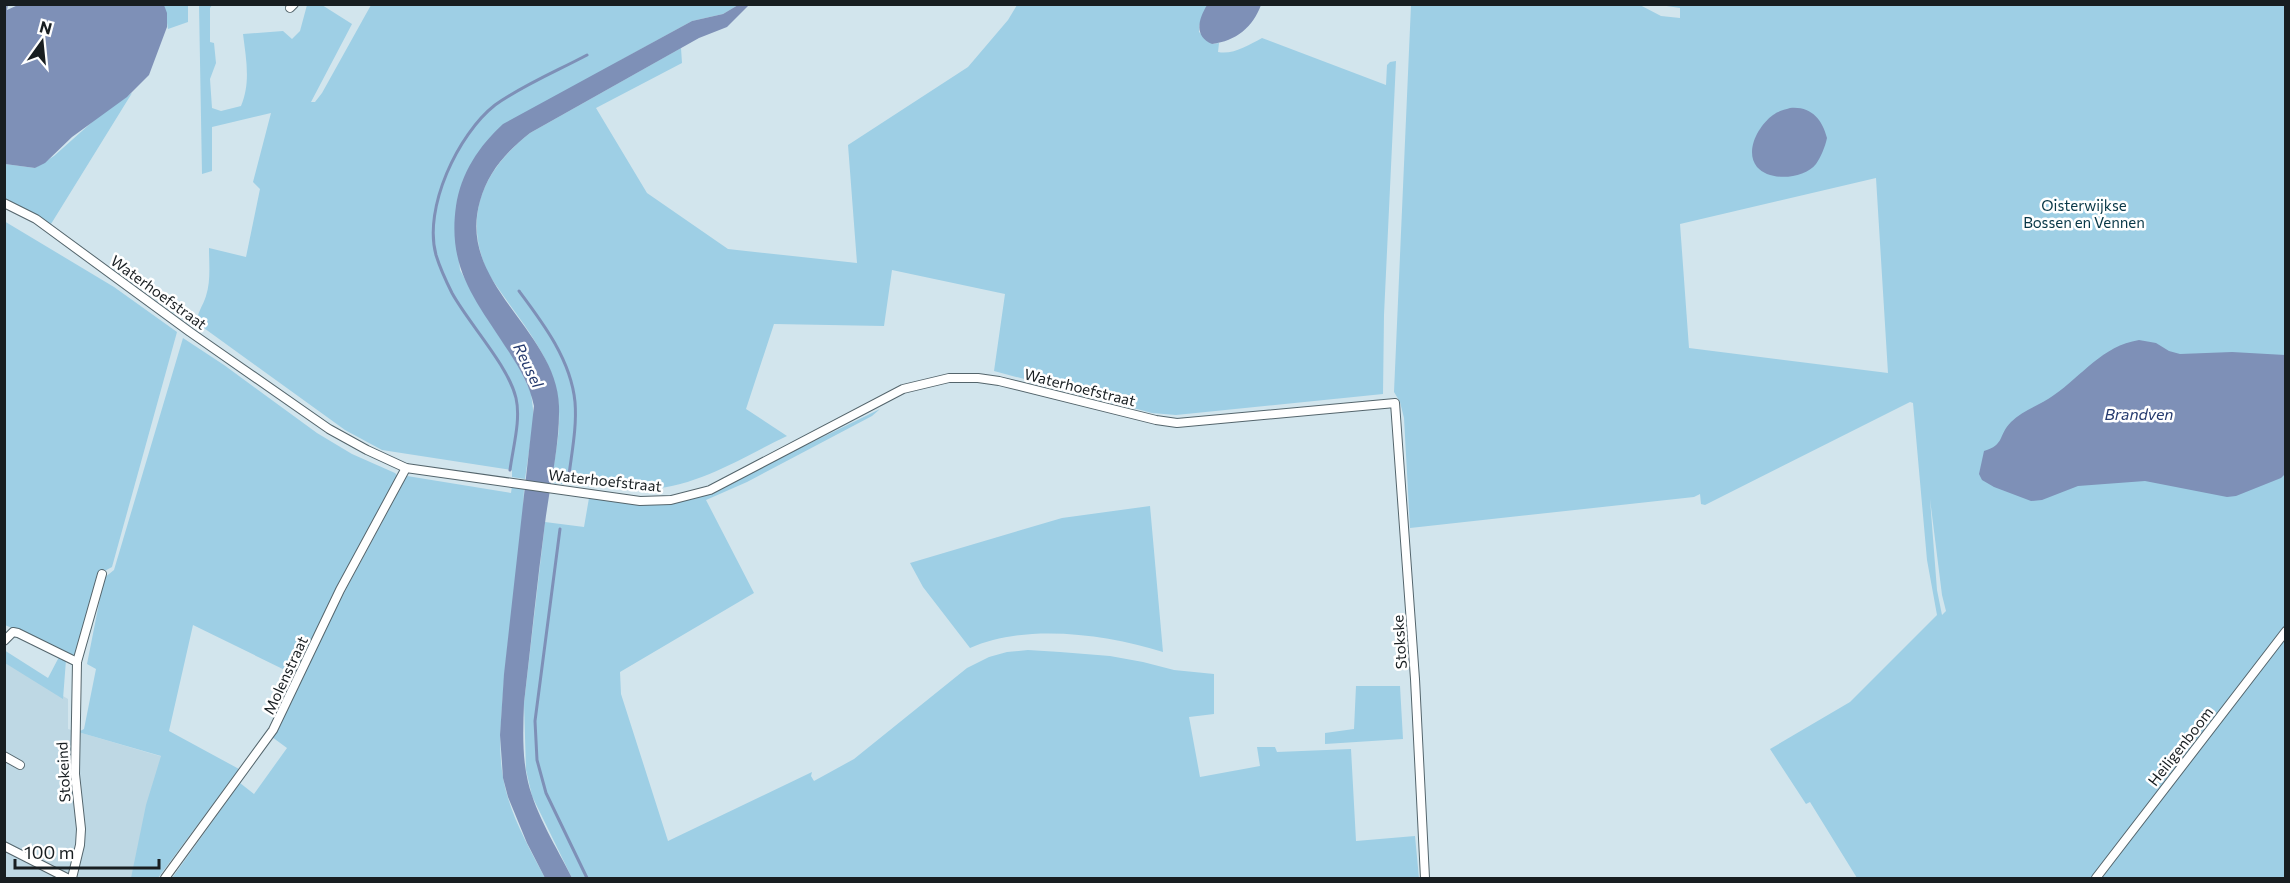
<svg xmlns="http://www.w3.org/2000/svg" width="2290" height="883" font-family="Commissioner,sans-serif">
	<rect width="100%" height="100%" fill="#d2e5ed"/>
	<!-- built -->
	<path fill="#bed8e4" d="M4,661L68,699V729L163,757L141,878H5Z"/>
	<!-- green -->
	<g fill="#9ecfe5" fill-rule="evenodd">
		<path d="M1638,4L1661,16L1680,18V8L1660,5H2285V878H1857L1810,802L1806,804L1770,749L1850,702L1937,615L1927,560L1913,403L1910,402L1705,505L1701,504L1700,494L1694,497L1410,528L1404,418L1400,402L1394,392L1411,5ZM1876,178L1888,373L1689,348L1680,224ZM1930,499L1942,595L1946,611L1942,615L1937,590Z"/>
		<path d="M164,5H188V22L168,29Z"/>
		<path d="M199,5H212L210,8V42L214,43L216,63L210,79L212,108L221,111L241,106C251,82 246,59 243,34L283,31L292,39L300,31L307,5H322L352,24L311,102H315L322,93L371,5H738L723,14L692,21L621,60L463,180L455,218L460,270L484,313L518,365L531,393L534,417L525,479L512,477V470L382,450L345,430L197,323C197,312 203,306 206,296C211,281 209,263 209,248L246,257L260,189L253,182L271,113L212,127V171L202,174Z"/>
		<path d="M1017,5H1207L1199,26V32L1212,44L1219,43L1218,52C1233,55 1249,45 1262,38L1386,85L1387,65L1390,62L1396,61L1384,315L1383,394L1176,415L1152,413L994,371L1005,294L892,270L884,326L774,324L746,409L787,436C745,456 699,486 651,489C622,490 592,483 564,478L562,484L551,483C555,456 562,427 558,400C553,353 512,312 488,273C462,216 483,170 530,133L681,48L682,63L596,108L647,193L728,249L857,263L848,145L968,67L1008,20Z"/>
		<path d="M132,93L51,224L5,198V164L35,168L54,156L100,115Z"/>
		<path d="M4,221L114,287L177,332L112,567L97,575L75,656L5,625Z"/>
		<path d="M183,338L224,365L317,433L352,454L395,473L398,476L293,674L193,625L169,731L239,769L158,878H131L146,805L161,756L78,732L84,729L96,669L87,664L104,578L114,570Z"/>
		<path d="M880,409L872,416L747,482L706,500L754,593L620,672L621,694L668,841L812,772L811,776L814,781L854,759L967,668L989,657L1007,652L1028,650L1060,652L1110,656L1143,662L1174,670L1214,674V714L1189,717L1200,777L1260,766L1257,747H1275L1277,752L1351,749L1356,841L1415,836L1419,878H572L532,796L526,770L524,703L545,522L584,527L589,498C627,503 663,508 700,497Z"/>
		<path d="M407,476L511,493L512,486L524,488C522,557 508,625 503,694C501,722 498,749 503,777C509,813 528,846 545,878H172L240,783L254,794L287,748L272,737L337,606Z"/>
		<path d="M1150,506L1163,652C1106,634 1025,623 970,648L923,587L910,563L1062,518Z"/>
		<path d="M4,650L48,678L59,657L66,660L63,699L5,663Z"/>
		<path d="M1356,686H1400L1403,739L1325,744V733L1354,729Z"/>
	</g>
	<!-- water -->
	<g fill="#7e90b7">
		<path d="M18,5H164L167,13V27L149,75L127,97L72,137L45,163L35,168L5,164V5H8L7,10Z"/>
		<path d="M738,5H749L727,27L699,38L530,133C506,152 488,172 480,201C456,284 557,330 559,406C560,445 550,484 545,523C537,583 531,643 524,703C523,729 522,757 528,782C536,815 557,848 572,878H545L527,843L508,797L503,778L500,735L504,674L534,406C530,386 520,369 509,352C477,302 447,270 456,206C461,173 479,146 503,124L692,21L723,14Z"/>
		<path d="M1207,5V4L1261,5C1253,27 1236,41 1212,44C1194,36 1198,20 1207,5Z"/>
		<path d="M1790,108C1811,106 1822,119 1827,138C1825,147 1821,157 1816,164C1804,179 1770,182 1757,167C1744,151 1759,125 1773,115C1778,111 1784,110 1790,108Z"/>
		<path d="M2139,340L2156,343L2169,351L2180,354L2232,352L2285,355L2286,473L2281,478L2236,496L2227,497L2145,481L2078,486L2042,500L2031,501L1994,487L1982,480L1979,474L1984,451C2005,445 1998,435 2011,422C2023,410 2041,405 2054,395C2083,375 2102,346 2139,340Z"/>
	</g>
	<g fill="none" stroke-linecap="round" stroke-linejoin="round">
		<!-- stream -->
		<g stroke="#7e90b7" stroke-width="3">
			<path d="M519,291C543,323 571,360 575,402C577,426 572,451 569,475"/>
			<path d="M510,470C513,447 521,420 516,398C508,365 469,324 452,293C446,281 440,268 436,255C423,208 458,134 495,105C523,85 557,71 587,55"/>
			<path d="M560,529L535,721L537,760L546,793L587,878"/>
		</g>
		<defs>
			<g id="street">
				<path d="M290,8L294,4"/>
				<path d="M4,203L36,219L190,332L329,429L367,450L406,468L640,501L671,500L710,490L903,389L949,378H978L999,381L1156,420L1177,423L1395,403L1415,679L1425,878"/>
				<path d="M4,641L13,632L18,633L77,662"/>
				<path d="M4,756L20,765"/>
				<path d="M4,846L67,878"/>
				<path d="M72,878L80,845L81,829L75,774L77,662L102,574"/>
				<path d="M165,878L273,730L340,590L406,468"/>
				<path d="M2096,878L2286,631"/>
			</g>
		</defs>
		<!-- street casing -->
		<use href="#street" stroke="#54656c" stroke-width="10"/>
		<!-- street -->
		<use href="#street" stroke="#fff" stroke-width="8"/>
	</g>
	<g text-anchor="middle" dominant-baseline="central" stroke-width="5" stroke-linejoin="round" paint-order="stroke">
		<!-- park labels -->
		<g font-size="15" fill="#083747" stroke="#fff">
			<text x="2084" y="205">Oisterwijkse<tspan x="2084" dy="17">Bossen en Vennen</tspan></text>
		</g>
		<!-- street labels -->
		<g font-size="15" fill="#181e21" stroke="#fff">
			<text transform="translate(159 292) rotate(36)">Waterhoefstraat</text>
			<text transform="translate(1080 387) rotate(14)">Waterhoefstraat</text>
			<text transform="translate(605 480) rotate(6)">Waterhoefstraat</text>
			<text transform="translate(1399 642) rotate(-94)">Stokske</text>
			<text transform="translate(285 675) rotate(-65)">Molenstraat</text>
			<text transform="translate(2180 746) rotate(-52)">Heiligenboom</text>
			<text transform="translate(63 772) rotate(-93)">Stokeind</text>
		</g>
		<!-- water labels -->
		<g font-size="16" font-style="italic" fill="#253a6e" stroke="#fff">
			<text transform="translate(529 365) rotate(64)">Reusel</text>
			<text x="2139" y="413">Brandven</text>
		</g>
	</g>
	<!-- border -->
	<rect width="2290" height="883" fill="none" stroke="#181e21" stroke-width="12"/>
	<!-- north arrow -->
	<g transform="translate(42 42) rotate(15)" stroke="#ffffff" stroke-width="4.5" paint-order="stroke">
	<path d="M0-4.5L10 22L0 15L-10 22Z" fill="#181e21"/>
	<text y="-9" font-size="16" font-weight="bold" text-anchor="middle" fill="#181e21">N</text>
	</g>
	<!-- scale -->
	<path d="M15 859v9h144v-9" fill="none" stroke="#181e21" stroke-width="3"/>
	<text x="24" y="859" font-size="18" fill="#181e21" stroke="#ffffff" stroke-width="4.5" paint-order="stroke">100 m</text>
</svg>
